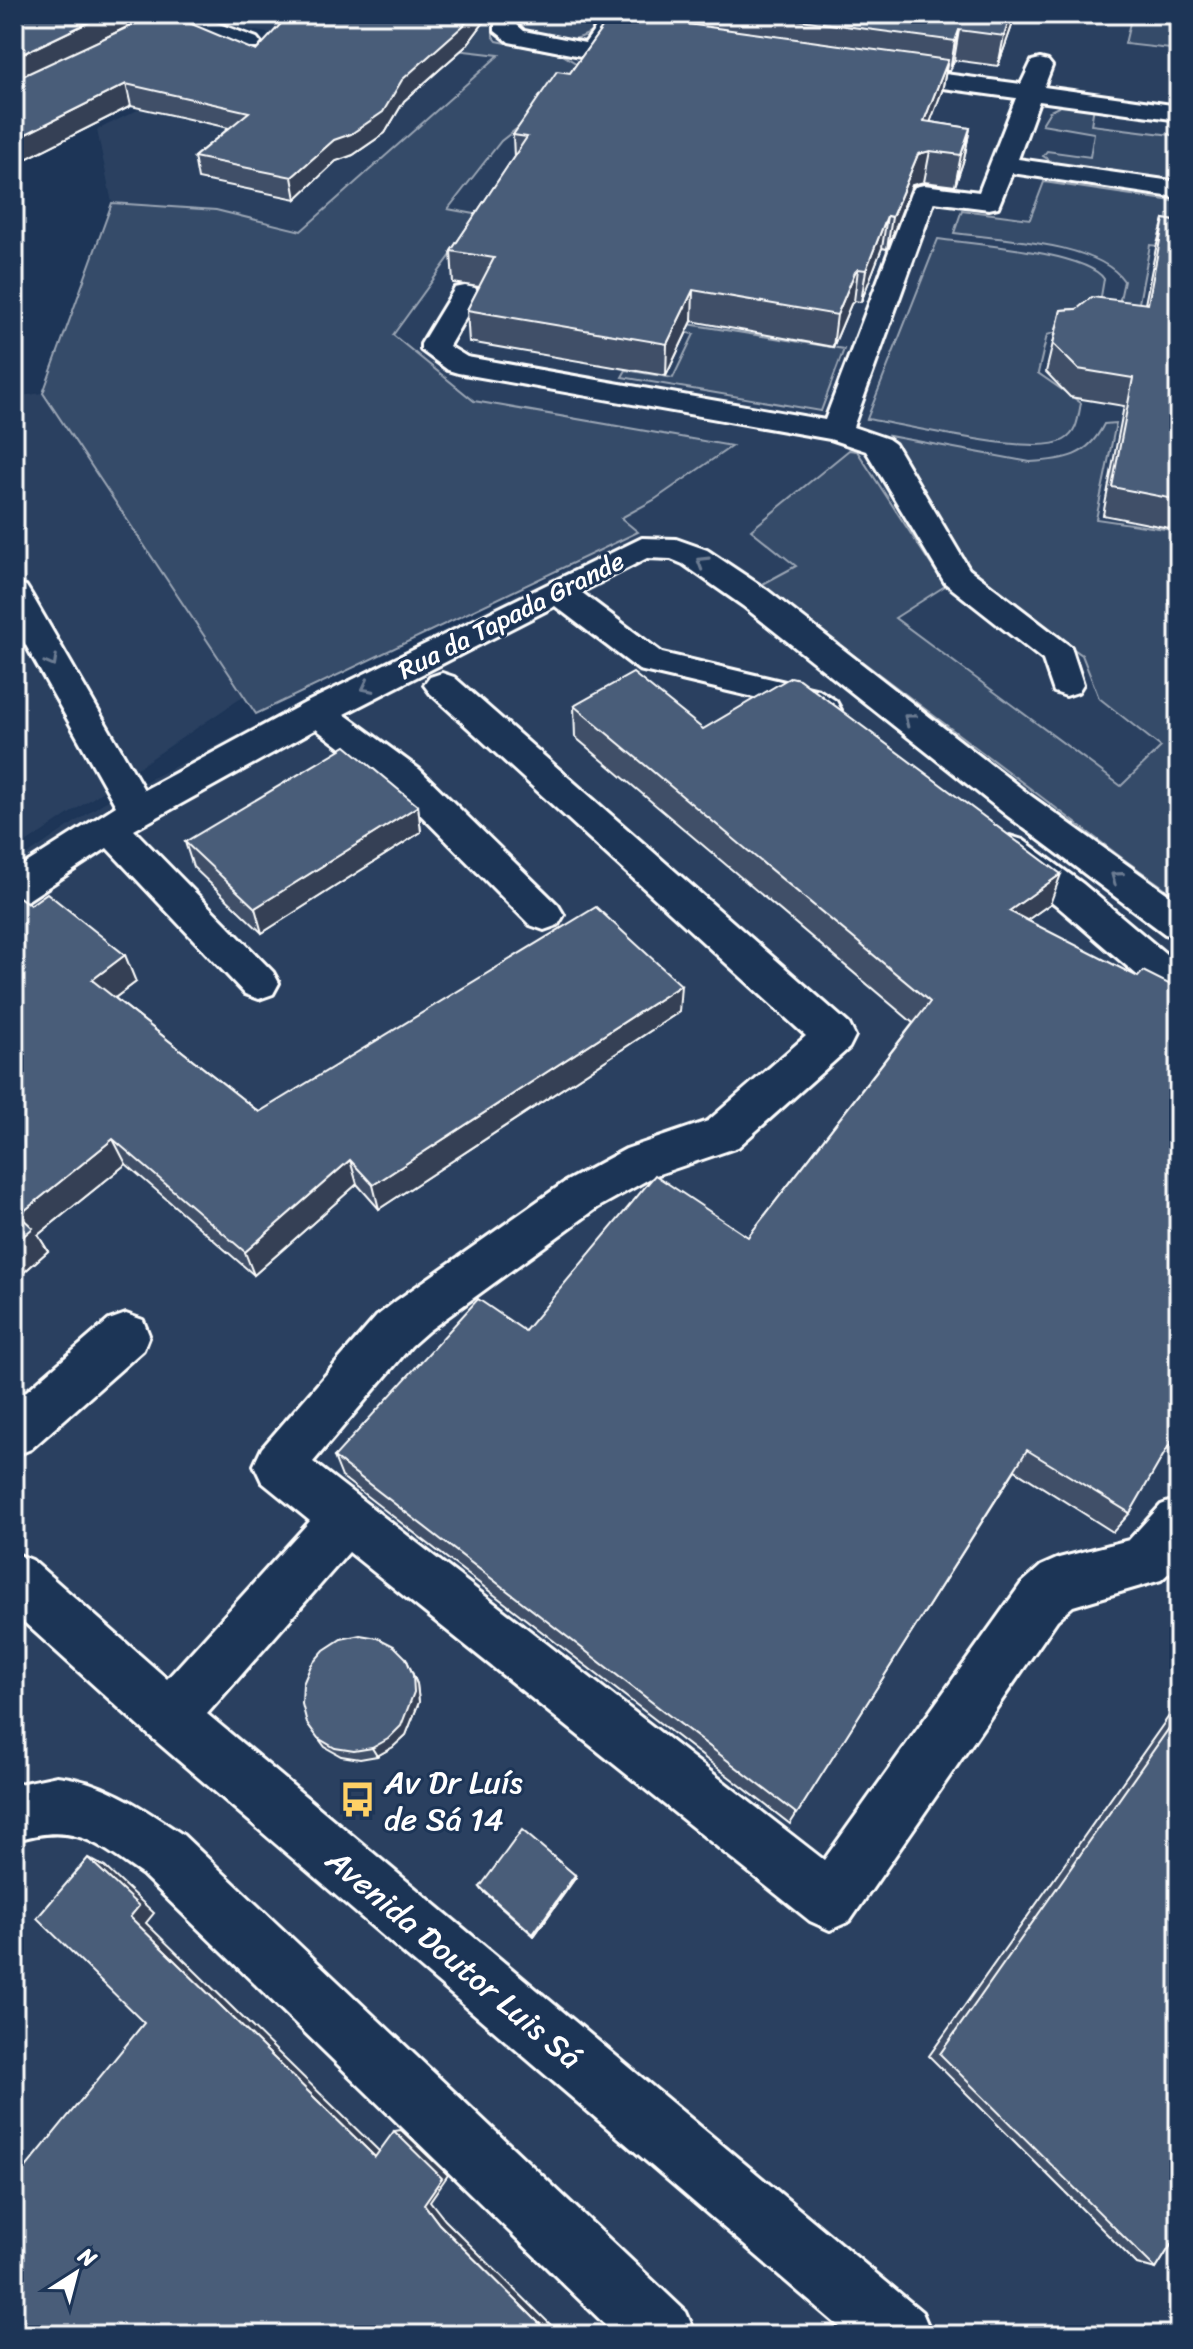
<svg xmlns="http://www.w3.org/2000/svg" width="1193" height="2349" font-family="Sriracha,sans-serif">
	<rect width="100%" height="100%" fill="#1d3557"/>
	<filter id="ink" filterUnits="userSpaceOnUse"><feTurbulence type="fractalNoise" baseFrequency=".0125" numOctaves="2"/><feDisplacementMap in="SourceGraphic" scale="16" xChannelSelector="R" yChannelSelector="G"/><feConvolveMatrix kernelMatrix="1 2 1 2 8 2 1 2 1" color-interpolation-filters="sRGB"/></filter>
	<g filter="url(#ink)">
		<!-- built -->
		<g fill="#2a4161">
			<path d="M207,14H1179V2335H14V864L103,803L638,532L301,262L216,210L112,203L97,130L260,50L285,30L268,33L245,29Z"/>
			<path d="M43,393L153,537L259,686L14,851V397Z"/>
		</g>
		<!-- green -->
		<g fill="#364b69" stroke="#9aa5b4" stroke-width="2">
			<path d="M312,14H493V36L497,41L561,54L579,65L553,100L501,141L448,209L480,215L393,335L474,401L732,446L654,500L621,518L638,532L256,714L43,393L112,203L216,210L301,231L499,55L285,30Z"/>
			<path d="M529,14H611C584,46 563,44 525,30L521,24Z"/>
			<path d="M1132,14H1179V50L1125,44Z"/>
			<path d="M1065,104L1094,106L1091,125L1179,136V182L1057,165L1043,156L1047,151L1090,157L1094,133L1042,124L1050,111Z"/>
			<path d="M1044,182L1179,202V248L1150,245L1135,324L1115,322L1124,281C1098,242 999,239 954,233L962,210L1030,219Z"/>
			<path d="M938,239C972,244 1086,252 1104,279L1097,320L1047,335L1038,373L1081,403C1078,417 1078,432 1064,440C1036,457 904,425 867,419Z"/>
			<path d="M638,316L844,349L821,411L622,377L626,370L673,378L694,334L634,324Z"/>
			<path d="M1116,423L1096,519L1179,531V898L1122,858L761,585L796,566L751,530L849,450L857,451L945,586L895,618L1121,786L1161,747L1099,698L1082,655L972,577L889,436L1030,462C1065,460 1088,457 1104,424Z"/>
		</g>
		<g fill="none" stroke-linecap="round" stroke-linejoin="round">
			<defs>
				<g id="minor">
					<path d="M160,14H192L257,38L261,43L257,48H241L163,19Z"/>
					<path d="M502,14H524L517,25L524,31L585,43L606,14H629L599,56L591,58L509,42L495,31V25Z"/>
					<path d="M1040,59L1048,61L1052,66L1044,87L1179,106V120L1039,101L1018,159L1179,182V198L1012,173L998,207L989,209L934,202L853,427L888,439L895,444L969,569L1071,647L1083,684L1078,692L1066,696L1054,692L1043,660L945,583L866,451L830,439L458,373L448,370L421,350V344L455,288L465,286L475,288L479,294L449,346L467,357L825,420L911,193L915,187L924,185L979,192L1016,98L884,80L876,78L872,73L876,68L884,66L1021,84L1032,61Z"/>
					<path d="M642,538L676,539L707,550L767,590L1031,796L1179,902V938L1165,934L1005,814L743,606L683,564L671,559L647,558L581,592L662,653L819,690L836,701L841,710L836,719C818,724 810,718 796,707L639,670L555,606L344,714L419,769L558,905L564,915L558,925L544,930L530,925L393,787L316,729L134,830L273,972L279,983L273,994L259,999L245,994L107,848L28,900L14,904V871L116,806L14,624V583L26,586L31,594L144,790L305,703Z"/>
					<path d="M442,673L454,677L849,1024L855,1036L849,1048L738,1147L656,1175L597,1208L428,1331L411,1346L313,1462L824,1860L1021,1584L1041,1566L1059,1558L1129,1540L1161,1505L1179,1498V1564L1161,1580L1073,1606L1057,1620L850,1921L830,1930L810,1921L349,1552L207,1714L922,2312L932,2335H849L150,1736L14,1613V1553L32,1560L167,1679L310,1521L262,1482L254,1465L262,1448L377,1316L396,1301L565,1182L626,1149L708,1121L806,1036L430,693L424,685L430,677Z"/>
					<path d="M1010,836L1023,840L1083,884L1179,965V1004L1165,999L1055,904L997,860L991,850L997,840Z"/>
					<path d="M126,1314L143,1320L149,1335L143,1350L31,1449L14,1456V1402L109,1320Z"/>
					<path d="M57,1776C105,1781 144,1809 183,1835L686,2312L696,2335H616L143,1875C95,1842 74,1821 14,1841V1785Z"/>
				</g>
			</defs>
			<!-- minor casing -->
			<use href="#minor" stroke="#fff" stroke-width="6"/>
			<!-- minor -->
			<use href="#minor" fill="#1d3557" fill-rule="evenodd"/>
		</g>
		<!-- wall -->
		<g fill="#405068" stroke="#fff" stroke-width="2">
			<path d="M14,14L139,21L104,38L256,51L308,19L309,14H490L466,46L404,101L385,133L353,155L336,161L296,199L198,179L194,157L229,128L131,106L14,165Z"/>
			<path d="M612,14H1016L998,66L954,60L950,71H946L942,91L930,122L970,128L964,159L955,186L924,182L912,185L887,249L882,248L861,302L854,301L851,304L833,347L692,321L666,376L469,342L467,310L479,287L453,283L451,251L514,157L513,135L570,73Z"/>
			<path d="M1164,219L1179,222V530L1103,515L1124,406L1070,397L1046,372L1061,310L1145,304L1156,248Z"/>
			<path d="M574,706L703,729L1050,904L1027,920L1130,1513L1113,1532L1015,1470L790,1824L342,1477L334,1457L525,1331L748,1237L913,1023L575,737Z"/>
			<path d="M418,806L421,832L262,933L193,867L185,842Z"/>
			<path d="M30,905L136,982L115,998L259,1112L679,1012L379,1209L357,1184L254,1275L126,1164L38,1235L48,1251L14,1281Z"/>
			<path d="M406,1658L417,1684L419,1702L406,1735L393,1747L377,1756L360,1759L341,1756L325,1747L307,1723Z"/>
			<path d="M1179,1702V2232L1156,2269L1137,2264L929,2056Z"/>
			<path d="M575,1875L576,1877L534,1936L482,1890L480,1887Z"/>
		</g>
		<!-- shaded-wall -->
		<g fill="#344155" stroke="#fff" stroke-width="2">
			<path d="M106,14H138L139,21L14,83V58Z"/>
			<path d="M473,14H490L466,46L404,101L385,133L353,155L336,161L296,199L292,177Z"/>
			<path d="M645,14H660L659,31Z"/>
			<path d="M1011,14H1016L998,66L1004,36Z"/>
			<path d="M959,30L954,60L950,71L955,41Z"/>
			<path d="M948,60L942,91L919,152L924,121Z"/>
			<path d="M126,84L131,106L14,165V140Z"/>
			<path d="M970,128L964,159L955,186L961,155Z"/>
			<path d="M930,151L924,182L912,185L887,249L892,217L918,154Z"/>
			<path d="M887,216L882,248L861,302L866,270Z"/>
			<path d="M14,232L20,253L14,254Z"/>
			<path d="M858,269L854,301L851,304L833,347L837,315L855,272Z"/>
			<path d="M693,290L692,321L666,376L667,344Z"/>
			<path d="M418,806L421,832L262,933L255,908Z"/>
			<path d="M1061,874L1050,904L999,940L1009,911Z"/>
			<path d="M125,955L136,982L104,1006L92,980Z"/>
			<path d="M681,985L679,1012L379,1209L373,1185Z"/>
			<path d="M113,1139L126,1164L38,1235L48,1251L14,1281V1244L19,1215Z"/>
			<path d="M350,1160L357,1184L254,1275L245,1252Z"/>
			<path d="M413,1675L417,1684L419,1702L406,1735L393,1747L377,1756L372,1748Z"/>
			<path d="M88,1858L105,1867L154,1913L146,1923L383,2155L375,2157L130,1917Z"/>
			<path d="M575,1875L576,1877L534,1936L533,1934Z"/>
			<path d="M401,2130L448,2175L430,2201L445,2220L561,2335H551L439,2224L424,2204L394,2131Z"/>
		</g>
		<!-- building -->
		<g fill="#4a5d79" stroke="#fff" stroke-width="2">
			<path d="M14,14H106L14,58Z"/>
			<path d="M156,14H168L256,51L288,16L308,19L309,14H473L464,25L402,80L383,112L351,134L334,140L292,177L194,157L249,112L126,84L14,140V80Z"/>
			<path d="M612,14H647L651,19L948,60L924,121L970,128L961,155L930,151L918,154L892,217L887,216L866,270L858,269L855,272L837,315L693,290L667,344L467,310L494,258L451,251L527,137L513,135L557,71L570,73Z"/>
			<path d="M756,14H1011L1004,36L959,30L955,41Z"/>
			<path d="M1164,219L1179,222V500L1112,487L1133,378L1078,369L1053,344L1061,310L1077,309L1092,297L1148,304Z"/>
			<path d="M633,673L703,729L791,677L799,679L1061,874L1009,911L1138,977L1143,971L1179,989V1428L1130,1513L1027,1450L797,1814L334,1457L478,1299L525,1331L655,1175L748,1237L930,1002L574,706Z"/>
			<path d="M346,746L418,806L255,908L185,842Z"/>
			<path d="M14,893L30,905L47,893L125,955L92,980L259,1112L596,907L681,985L373,1185L350,1160L245,1252L113,1139L19,1215L33,1228L14,1244Z"/>
			<path d="M360,1635L378,1638L394,1646L406,1658L413,1675L414,1692L401,1726L388,1739L372,1748L354,1751L335,1748L318,1738L307,1723L302,1704L303,1684L311,1665L324,1650L341,1639Z"/>
			<path d="M1179,1714V2232L1156,2269L940,2054Z"/>
			<path d="M522,1830L575,1875L533,1934L480,1887Z"/>
			<path d="M88,1858L139,1906L130,1917L375,2157L394,2131L442,2178L424,2204L439,2224L551,2335H14V2182L144,2023L37,1918Z"/>
		</g>
		<!-- one-way arrows -->
		<defs><path id="oneway-chevron" d="M-2-3.5L2.5 0L-2 3.5" fill="none" stroke-width="1.6" stroke-linecap="round" stroke-linejoin="round" transform="scale(2)"/></defs>
		<g stroke="#6c7c92">
			<use href="#oneway-chevron" transform="translate(702 562) rotate(-148)"/>
			<use href="#oneway-chevron" transform="translate(52 662) rotate(61)"/>
			<use href="#oneway-chevron" transform="translate(367 687) rotate(153)"/>
			<use href="#oneway-chevron" transform="translate(909 719) rotate(-142)"/>
			<use href="#oneway-chevron" transform="translate(1116 877) rotate(-144)"/>
		</g>
	</g>
	<!-- icons -->
	<defs>
		<symbol id="bus-bare" viewBox="-9 -9 18 18"><path d="M-5-6H5V4H4V6H2V4H-2V6H-4V4H-5ZM-3.5-4V0h7V-4ZM-3.5 1.2v1.5H-2V1.2ZM2 1.2v1.5H3.5V1.2Z" fill="#ffd166" stroke="#1d3557" stroke-width="2.5" paint-order="stroke"/></symbol>
	</defs>
	<g fill-rule="evenodd">
		<use href="#bus-bare" x="332" y="1774" width="51" height="51"/>
	</g>
	<g text-anchor="middle" dominant-baseline="central" stroke-width="6" stroke-linejoin="round" paint-order="stroke">
		<!-- street labels -->
		<g font-size="26" fill="#fff" stroke="#1d3557">
			<text transform="translate(511 615) rotate(-27)">Rua da Tapada Grande</text>
		</g>
		<!-- near-poi labels -->
		<g font-size="32" fill="#fff" stroke="#1d3557" text-anchor="start">
			<text x="384" y="1782">Av Dr Luís<tspan x="384" dy="37">de Sá 14</tspan></text>
		</g>
		<!-- near-street labels -->
		<g font-size="32" fill="#fff" stroke="#1d3557">
			<text transform="translate(454 1959) rotate(40)">Avenida Doutor Luis Sá</text>
		</g>
	</g>
	<!-- margin -->
	<rect width="1193" height="2349" fill="none" stroke="#1d3557" stroke-width="48"/>
	<rect x="24" y="24" width="1145" height="2301" fill="none" stroke="#fff" stroke-width="3" filter="url(#ink)"/>
	<!-- north arrow -->
	<g transform="translate(76 2273) rotate(36)" stroke="#1d3557" stroke-width="6" paint-order="stroke">
	<path d="M0-6L14 30L0 20L-14 30Z" fill="#ffffff"/>
	<text y="-12" font-size="22" font-weight="bold" text-anchor="middle" fill="#ffffff">N</text>
	</g>
</svg>
